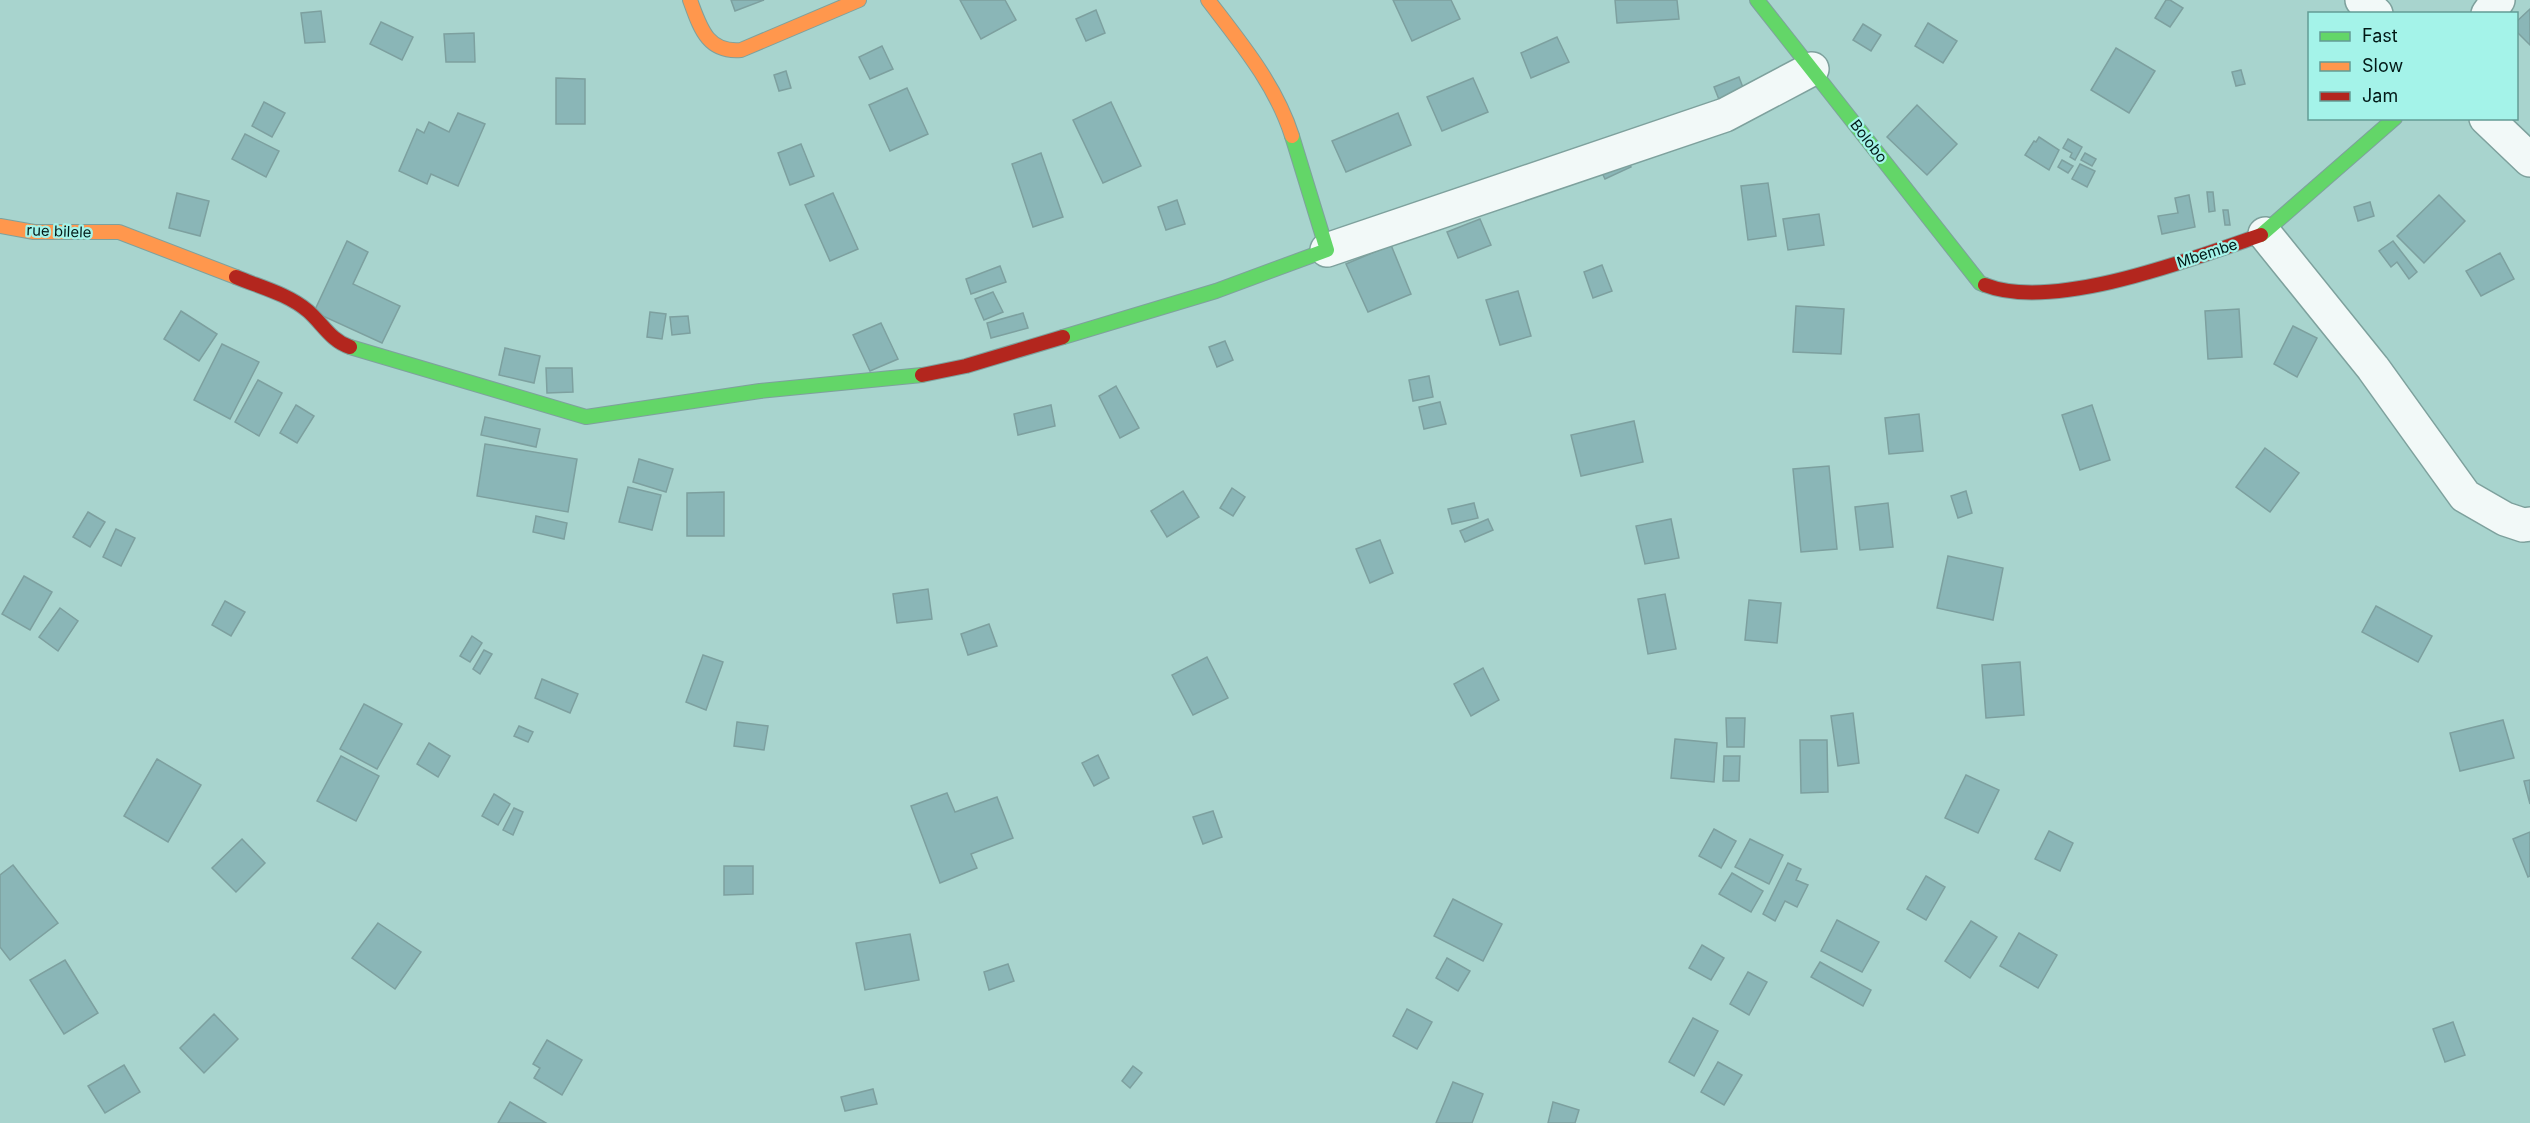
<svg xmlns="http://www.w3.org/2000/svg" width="2530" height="1123" font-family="Inter,sans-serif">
	<rect width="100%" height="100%" fill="#a8d4ce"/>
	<!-- building -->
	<g fill="#8ab6b7" stroke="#7da09f" stroke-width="1.5">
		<path d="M731,0H764L735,11Z"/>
		<path d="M960,0H1005L1016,20L981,39Z"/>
		<path d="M1393,0H1451L1460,19L1412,41Z"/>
		<path d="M1615,0H1677L1679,19L1617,23Z"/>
		<path d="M2166,0H2170L2183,8L2170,27L2155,18Z"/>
		<path d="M2530,9V45L2516,31V22Z"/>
		<path d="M1096,10L1105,33L1086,41L1076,19Z"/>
		<path d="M321,11L325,42L305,43L301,13Z"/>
		<path d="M381,22L413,37L402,60L370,44Z"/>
		<path d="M1928,23L1957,41L1943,63L1915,46Z"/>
		<path d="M1863,24L1881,35L1871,51L1853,40Z"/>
		<path d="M474,33L475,62H446L444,34Z"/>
		<path d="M1557,37L1569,62L1531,78L1521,53Z"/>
		<path d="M882,46L893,69L870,79L859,57Z"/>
		<path d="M2116,48L2155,71L2129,113L2091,90Z"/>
		<path d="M2241,70L2245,84L2236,86L2232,72Z"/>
		<path d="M786,71L791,88L779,91L774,75Z"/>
		<path d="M1739,77L1745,93L1720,102L1714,87Z"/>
		<path d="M556,78L585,79V124H556Z"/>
		<path d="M1473,78L1488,112L1442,131L1427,97Z"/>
		<path d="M907,88L928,134L890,151L869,105Z"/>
		<path d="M264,102L285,113L272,137L252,126Z"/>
		<path d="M1111,102L1141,166L1103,183L1073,120Z"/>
		<path d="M1917,105L1957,144L1927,175L1887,137Z"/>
		<path d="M458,113L485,124L458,186L431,174L427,184L399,171L417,129L424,133L429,122L449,132Z"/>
		<path d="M1398,113L1411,145L1346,172L1332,141Z"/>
		<path d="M245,134L279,151L266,177L232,159Z"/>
		<path d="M2039,137L2059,150L2049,170L2025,155L2034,141L2036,142Z"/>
		<path d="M2068,139L2082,147L2075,160L2070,157L2072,153L2063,148Z"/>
		<path d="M801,144L814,176L790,185L778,153Z"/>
		<path d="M1623,150L1631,167L1605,179L1597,162Z"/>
		<path d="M1041,153L1063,217L1033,227L1012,164Z"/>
		<path d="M2085,153L2096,159L2092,166L2081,160Z"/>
		<path d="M2062,160L2073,166L2068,173L2058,167Z"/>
		<path d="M2080,164L2095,171L2087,187L2072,179Z"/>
		<path d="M1768,183L1776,236L1748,240L1741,186Z"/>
		<path d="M2207,192H2213L2215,211L2209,212Z"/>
		<path d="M177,193L209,201L200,236L169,228Z"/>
		<path d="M833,193L858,249L830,261L805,205Z"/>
		<path d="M2189,195L2195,227L2162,234L2158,216L2178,213L2175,198Z"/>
		<path d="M2439,195L2465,221L2424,263L2397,236Z"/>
		<path d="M1177,200L1185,224L1166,230L1158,207Z"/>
		<path d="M2370,202L2374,216L2358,221L2354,207Z"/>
		<path d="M2223,210H2228L2230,225H2225Z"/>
		<path d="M1819,214L1824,245L1788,250L1783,219Z"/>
		<path d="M1480,219L1491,245L1458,258L1447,232Z"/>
		<path d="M347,241L368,252L353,284L400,306L382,343L314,312Z"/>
		<path d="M2393,241L2417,272L2409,279L2397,262L2391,267L2379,251Z"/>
		<path d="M1391,245L1411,294L1368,312L1346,264Z"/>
		<path d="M2500,253L2514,279L2481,296L2466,271Z"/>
		<path d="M1602,265L1612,291L1593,298L1584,272Z"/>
		<path d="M1000,266L1006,282L971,294L966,279Z"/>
		<path d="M1518,291L1531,336L1500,345L1486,300Z"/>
		<path d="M993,292L1003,312L984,320L975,299Z"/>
		<path d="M1796,306L1844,309L1841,354L1793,352Z"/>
		<path d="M2239,309L2242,357L2208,359L2205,311Z"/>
		<path d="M181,311L217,334L199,361L164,339Z"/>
		<path d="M650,312L666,314L662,339L647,337Z"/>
		<path d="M1023,313L1028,328L991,338L987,323Z"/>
		<path d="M688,316L690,333L672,335L670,317Z"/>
		<path d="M881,323L898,359L870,371L853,335Z"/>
		<path d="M2293,326L2317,338L2297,377L2274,364Z"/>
		<path d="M1225,341L1233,360L1217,367L1209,347Z"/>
		<path d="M222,344L259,362L230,419L194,400Z"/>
		<path d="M505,348L540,356L534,383L499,375Z"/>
		<path d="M546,368H572L573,392L547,393Z"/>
		<path d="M1429,376L1433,397L1413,401L1409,380Z"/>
		<path d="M258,380L282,393L259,436L235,422Z"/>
		<path d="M1116,386L1139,428L1120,438L1099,396Z"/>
		<path d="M1440,402L1446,424L1424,429L1419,407Z"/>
		<path d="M296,405L314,416L297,443L280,433Z"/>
		<path d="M1051,405L1055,426L1018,435L1014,414Z"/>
		<path d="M2092,405L2110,460L2080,470L2062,415Z"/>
		<path d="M1919,414L1923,451L1889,454L1885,418Z"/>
		<path d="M485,417L540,429L536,447L481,435Z"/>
		<path d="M1634,421L1643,462L1581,476L1571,435Z"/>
		<path d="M485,444L577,459L568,512L477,496Z"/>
		<path d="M2265,448L2299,473L2270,512L2236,487Z"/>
		<path d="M639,459L673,469L666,492L633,482Z"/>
		<path d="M1829,466L1837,549L1801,552L1793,469Z"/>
		<path d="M628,487L661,495L652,530L619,522Z"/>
		<path d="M1232,488L1245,497L1233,516L1220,508Z"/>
		<path d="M1183,491L1199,517L1167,537L1151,511Z"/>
		<path d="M1966,491L1972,513L1958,518L1951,496Z"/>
		<path d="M724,492V536H687V493Z"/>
		<path d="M1474,503L1478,518L1452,524L1448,509Z"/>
		<path d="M1888,503L1893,547L1860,550L1855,507Z"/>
		<path d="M88,512L105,522L90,547L73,537Z"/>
		<path d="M536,516L567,523L564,539L533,532Z"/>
		<path d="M1488,519L1493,530L1465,542L1460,531Z"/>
		<path d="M1671,519L1679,558L1645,564L1636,526Z"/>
		<path d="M116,529L135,538L121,566L103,557Z"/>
		<path d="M1380,540L1393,573L1370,583L1356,549Z"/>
		<path d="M1948,556L2003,568L1993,620L1937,608Z"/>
		<path d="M24,576L52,592L30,630L2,614Z"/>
		<path d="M928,589L932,619L897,623L893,594Z"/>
		<path d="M1665,594L1676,649L1648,654L1638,599Z"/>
		<path d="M1749,600L1781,603L1777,643L1745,640Z"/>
		<path d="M225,601L245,612L231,636L212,625Z"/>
		<path d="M2376,606L2432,636L2418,662L2362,632Z"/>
		<path d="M60,608L78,621L58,651L39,637Z"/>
		<path d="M989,624L997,646L968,655L961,634Z"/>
		<path d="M472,636L482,643L470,662L460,656Z"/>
		<path d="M484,650L492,654L480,674L473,669Z"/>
		<path d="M703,655L723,662L706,710L686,702Z"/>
		<path d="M1207,657L1228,698L1193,715L1172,675Z"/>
		<path d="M2020,662L2024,715L1986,718L1982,665Z"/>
		<path d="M1483,668L1499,700L1471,716L1454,684Z"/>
		<path d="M542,679L578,694L570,713L535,698Z"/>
		<path d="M364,704L402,724L377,769L340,749Z"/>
		<path d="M1853,713L1859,763L1838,766L1831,716Z"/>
		<path d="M1726,718H1745L1744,747H1727Z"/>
		<path d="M2503,720L2514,758L2460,771L2450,733Z"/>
		<path d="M737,722L768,726L764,750L734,746Z"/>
		<path d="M519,726L533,732L528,742L514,736Z"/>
		<path d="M1675,739L1717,743L1714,782L1671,778Z"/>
		<path d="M1800,740H1827L1828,792L1801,793Z"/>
		<path d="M429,743L450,756L438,777L417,764Z"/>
		<path d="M1098,755L1109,778L1094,786L1082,763Z"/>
		<path d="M341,756L379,776L356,821L317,801Z"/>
		<path d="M1724,756H1740L1739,781H1723Z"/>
		<path d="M157,759L201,785L168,842L124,816Z"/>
		<path d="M1966,775L1999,790L1978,833L1945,818Z"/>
		<path d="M2530,780V804L2524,781Z"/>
		<path d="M947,793L955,812L997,797L1013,838L971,854L977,868L940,883L911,806Z"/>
		<path d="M494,794L510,804L498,825L482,816Z"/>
		<path d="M514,808L523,812L513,835L503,830Z"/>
		<path d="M1213,811L1222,837L1203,844L1193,817Z"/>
		<path d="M1714,829L1736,841L1721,868L1699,856Z"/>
		<path d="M2049,831L2073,843L2060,871L2035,859Z"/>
		<path d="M2530,832V876L2528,877L2513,839Z"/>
		<path d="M242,839L265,863L236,892L212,868Z"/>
		<path d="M1750,839L1783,855L1769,884L1735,867Z"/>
		<path d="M1788,863L1801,869L1796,880L1808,885L1797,907L1785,901L1775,921L1763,914Z"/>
		<path d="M13,865L58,923L10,960L0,947V875Z"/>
		<path d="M724,866H753V894L724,895Z"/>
		<path d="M1732,873L1763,891L1751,912L1719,894Z"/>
		<path d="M1926,876L1945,887L1926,920L1907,909Z"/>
		<path d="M1453,899L1502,924L1483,961L1434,936Z"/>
		<path d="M1837,920L1879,942L1862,972L1821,951Z"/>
		<path d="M1971,921L1997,937L1970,978L1945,961Z"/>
		<path d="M378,923L421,952L395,989L352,958Z"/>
		<path d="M2019,933L2057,955L2038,988L2000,966Z"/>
		<path d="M910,934L919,980L865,990L856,943Z"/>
		<path d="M1702,945L1724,958L1711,980L1689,968Z"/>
		<path d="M1447,958L1470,971L1458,991L1436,978Z"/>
		<path d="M65,960L98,1013L64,1034L30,980Z"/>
		<path d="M1820,962L1871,990L1863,1006L1811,977Z"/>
		<path d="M1008,964L1014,981L989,990L984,972Z"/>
		<path d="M1748,972L1767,982L1749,1015L1730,1004Z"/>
		<path d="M1407,1009L1432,1022L1417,1049L1393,1036Z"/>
		<path d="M214,1014L238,1039L204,1073L180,1048Z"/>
		<path d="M1693,1018L1718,1031L1694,1076L1669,1062Z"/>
		<path d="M2453,1022L2465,1055L2445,1062L2433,1029Z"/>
		<path d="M547,1040L582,1060L562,1095L534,1078L540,1068L533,1064Z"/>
		<path d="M1718,1062L1742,1075L1724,1105L1701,1092Z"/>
		<path d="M124,1065L140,1092L105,1113L88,1086Z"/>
		<path d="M1133,1066L1142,1073L1130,1088L1122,1081Z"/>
		<path d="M1453,1082L1483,1094L1472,1123H1436Z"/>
		<path d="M873,1089L877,1104L845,1111L841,1097Z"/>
		<path d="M510,1102L546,1123H498Z"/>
		<path d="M1553,1102L1579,1110L1575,1123H1548Z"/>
	</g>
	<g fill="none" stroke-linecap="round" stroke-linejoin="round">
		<defs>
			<g id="street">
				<path d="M2362,0L2376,14"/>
				<path d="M2488,14L2498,0"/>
				<path d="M2486,118L2530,160"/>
				<path d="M2265,234L2373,368L2465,496L2505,519L2523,525L2530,524"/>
				<path d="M1327,250L1725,115L1812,69"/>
			</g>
			<g id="fast">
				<path d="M1757,0L1980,283L1985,285"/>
				<path d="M2261,235L2395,118"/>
				<path d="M1063,337L1216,291L1327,250L1292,136"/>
				<path d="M350,347L586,417L760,391L922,375"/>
			</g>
			<g id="slow">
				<path d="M690,0C700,27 707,53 741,50L859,0"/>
				<path d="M1208,0C1240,42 1276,85 1292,136"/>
				<path d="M0,226L34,232H119L236,277"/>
			</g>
			<g id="jam">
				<path d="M236,277C260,287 288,294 308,311C322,323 331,341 350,347"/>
				<path d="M1985,285C2053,312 2192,259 2261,235"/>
				<path d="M922,375L966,366L1063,337"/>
			</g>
		</defs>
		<!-- street casing -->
		<use href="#street" stroke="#7ea19d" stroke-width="36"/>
		<!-- fast casing -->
		<use href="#fast" stroke="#7ea19d" stroke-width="16"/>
		<!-- slow casing -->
		<use href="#slow" stroke="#7ea19d" stroke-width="16"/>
		<!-- jam casing -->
		<use href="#jam" stroke="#7ea19d" stroke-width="16"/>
		<!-- street -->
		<use href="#street" stroke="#f2f9f8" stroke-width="33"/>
		<!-- fast -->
		<use href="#fast" stroke="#63d668" stroke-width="14"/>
		<!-- slow -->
		<use href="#slow" stroke="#ff974d" stroke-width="14"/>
		<!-- jam -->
		<use href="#jam" stroke="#b3261e" stroke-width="14"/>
	</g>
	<g text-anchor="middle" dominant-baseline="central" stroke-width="4.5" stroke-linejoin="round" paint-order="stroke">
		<!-- street labels -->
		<g font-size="15" fill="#021917" stroke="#a4f3e9">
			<text transform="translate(1869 141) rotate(52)">Bolobo</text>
			<text transform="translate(59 231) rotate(2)">rue bilele</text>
			<text transform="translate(2207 253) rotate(-18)">Mbembe</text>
		</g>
	</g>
	<!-- legend -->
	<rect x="2308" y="12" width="210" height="108" fill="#a4f3e9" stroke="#639c95" stroke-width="1.5"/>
	<rect x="2320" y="32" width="30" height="9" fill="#63d668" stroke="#639c95" stroke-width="1.5"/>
	<text x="2362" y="42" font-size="18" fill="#021917">Fast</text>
	<rect x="2320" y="62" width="30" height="9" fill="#ff974d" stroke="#639c95" stroke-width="1.5"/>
	<text x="2362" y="72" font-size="18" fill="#021917">Slow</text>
	<rect x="2320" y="92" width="30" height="9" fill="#b3261e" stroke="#639c95" stroke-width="1.5"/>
	<text x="2362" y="102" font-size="18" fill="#021917">Jam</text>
</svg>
